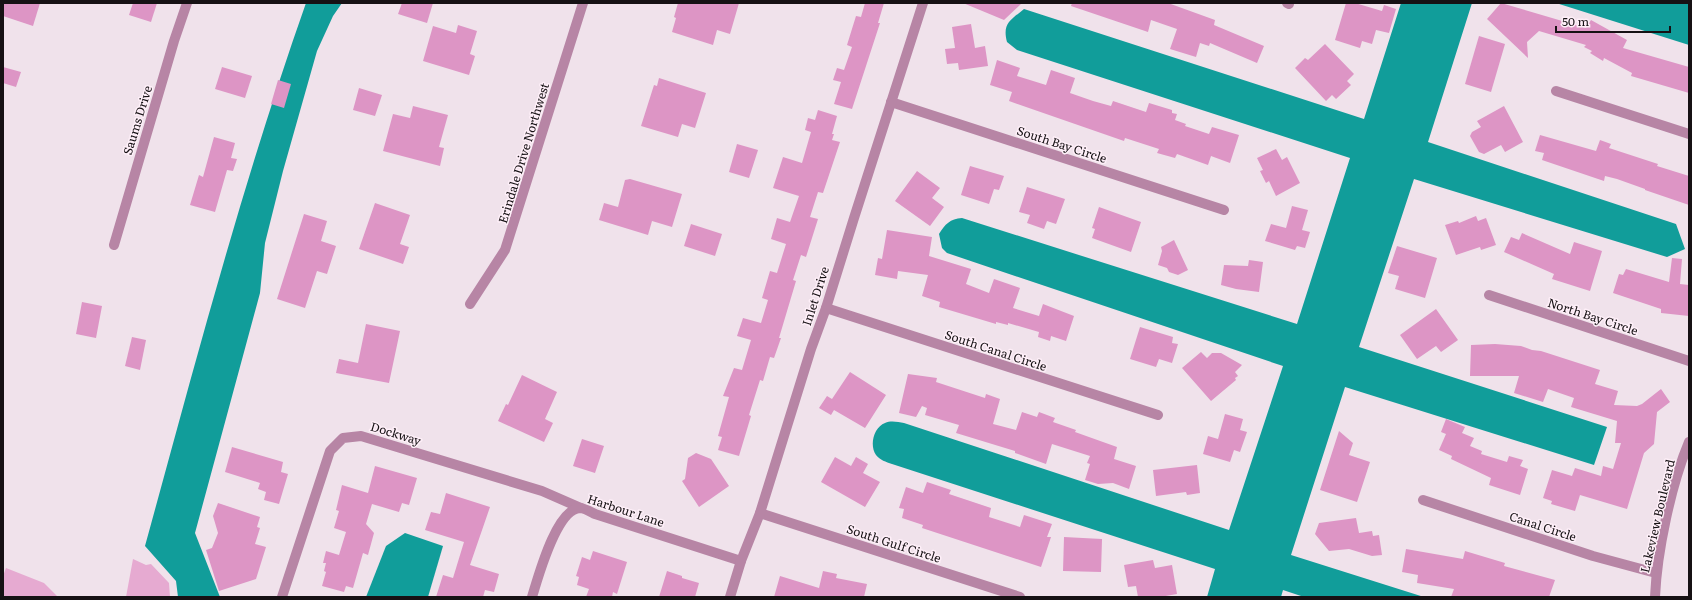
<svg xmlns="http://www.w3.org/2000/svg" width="1692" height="600" font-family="Literata,serif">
	<rect width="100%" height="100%" fill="#f0e2eb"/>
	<!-- green -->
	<g fill="#e6aad1">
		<path d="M133,559L146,565L151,564L169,583L170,597H126Z"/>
		<path d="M6,568L44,583L58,597H3V576Z"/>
	</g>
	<!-- water -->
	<g fill="#119d9a">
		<path d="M306,3H342L333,16L317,51L283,171L265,243L260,293L195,533L220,597H178L176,581L145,546C195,364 243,181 306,3Z"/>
		<path d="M1401,3H1472L1428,142L1676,224L1685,249L1667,257L1414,179L1359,347L1607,427L1594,465L1345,387L1291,555L1424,597H1304L1283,590L1281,597H1207L1215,569L892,464C886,462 880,460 876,455C869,445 874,427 885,423C891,420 898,422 904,423L1229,530L1283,366L947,253L942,248L939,234C945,224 950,219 962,218L1297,324L1350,158L1017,50L1007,42C1002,23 1011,20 1024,9L1364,119Z"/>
		<path d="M1556,3H1689V45Z"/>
		<path d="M405,533L443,546L428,597H366L386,546Z"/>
	</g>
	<!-- building -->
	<g fill="#dd95c5">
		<path d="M3,3H40L33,26L3,16Z"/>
		<path d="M133,3H157L151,22L129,15Z"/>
		<path d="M402,3H433L427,23L398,14Z"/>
		<path d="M678,3H739L730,34L717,30L713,45L672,32L676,18L674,17Z"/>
		<path d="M865,3H884L878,23H880L852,109L834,104L841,82L833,80L837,68L844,70L852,47L847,45L856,16L861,17Z"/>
		<path d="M963,3H1022L1004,20Z"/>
		<path d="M1072,3H1168L1215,20L1214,25L1264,46L1257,63L1210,43L1209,46L1200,43L1196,57L1170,49L1177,29L1151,20L1148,32L1071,6Z"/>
		<path d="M1346,3H1355L1382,11L1384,5L1396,9L1389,33L1376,30L1372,44L1362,41L1360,48L1335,40Z"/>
		<path d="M1501,3L1586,28L1591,20L1627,40L1623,48L1689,67V93L1631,76L1632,73L1604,58L1603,61L1590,53L1592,51L1584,47L1586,45L1539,31L1527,42L1528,58L1487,19Z"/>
		<path d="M971,24L975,48L985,46L988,66L959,70L958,63L947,64L945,49L955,48L952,27Z"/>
		<path d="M458,25L477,31L470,54L475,56L469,75L423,61L433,26L456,33Z"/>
		<path d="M1479,36L1505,44L1491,92L1465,84Z"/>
		<path d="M1325,44L1354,74L1347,81L1351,85L1336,99L1332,95L1326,101L1295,68L1305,58L1308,60Z"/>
		<path d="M997,60L1020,68L1017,76L1046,85L1051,70L1075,78L1070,93L1093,101L1111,106L1113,101L1146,112L1149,103L1172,110V113L1177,114L1175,120L1186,124L1185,126L1209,134L1212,127L1239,135L1230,163L1211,156L1208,165L1177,154L1175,158L1157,153L1159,149L1125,138L1124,141L1009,101L1012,92L990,85Z"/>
		<path d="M3,67L21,72L16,87L3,83Z"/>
		<path d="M222,67L252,76L245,98L215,89Z"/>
		<path d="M659,78L706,93L695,128L682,124L678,137L641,126L654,85L657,86Z"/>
		<path d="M278,80L291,84L284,108L271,104Z"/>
		<path d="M359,88L382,95L375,116L353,110Z"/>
		<path d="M413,106L448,115L439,147L444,148L440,166L383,151L393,114L410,118Z"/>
		<path d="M1504,106L1523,142L1505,152L1501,145L1484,154L1479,152L1470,136L1472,132L1481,127L1477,121Z"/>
		<path d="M818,110L837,116L832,134H834L832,140L840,142L823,193L818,192L810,217L818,219L806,257L801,255L793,280L796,281L779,338H781L774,358L770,357L763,381L760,380L749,415L751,416L739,456L718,450L722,437L718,436L729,397L723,396L734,368L742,370L751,340L737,336L743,318L761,323L768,300L762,298L770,271L777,273L786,244L771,239L777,218L790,222L799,196L773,188L783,157L802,163L811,132L805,130L808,118L815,120Z"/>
		<path d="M1540,135L1596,151L1600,140L1611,144L1609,148L1658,164L1657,166L1689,176V205L1645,190V189L1617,179L1605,176L1604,181L1542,160L1544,153L1535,151Z"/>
		<path d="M214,137L235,143L231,158L237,159L233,171L227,170L215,212L190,205L199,175L203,177Z"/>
		<path d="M737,144L758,150L749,178L729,172Z"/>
		<path d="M1276,149L1282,160L1287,157L1300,183L1276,196L1269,181L1266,183L1260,171L1263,170L1257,158Z"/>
		<path d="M970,166L1004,176L999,190L994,189L989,204L961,195Z"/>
		<path d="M917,171L940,188L932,198L944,207L930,226L895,201Z"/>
		<path d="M630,179L682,194L672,227L652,221L648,235L599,220L604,203L618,207L625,180Z"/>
		<path d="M1027,187L1065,199L1056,224L1047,221L1044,229L1027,223L1030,215L1019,212Z"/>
		<path d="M375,203L410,215L400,244L409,247L403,264L359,249Z"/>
		<path d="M1292,206L1308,210L1302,230L1310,232L1305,248L1297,246L1295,250L1265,241L1271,224L1286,228Z"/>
		<path d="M1099,207L1141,222L1131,252L1092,238L1095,229L1092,228Z"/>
		<path d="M304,214L327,221L321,241L336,246L327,274L317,271L305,308L277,299Z"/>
		<path d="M1476,216L1478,221L1486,218L1496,245L1481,250L1480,247L1456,255L1445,225L1458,221L1459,223Z"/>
		<path d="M691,224L722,234L715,256L684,246Z"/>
		<path d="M887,230L932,237L929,256L971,269L966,284L989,293L994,279L1020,288L1013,308L1039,316L1043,304L1074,316L1066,341L1051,336L1050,341L1038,337L1039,332L1008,323V325L996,322V324L939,307L940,302L922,296L928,275L898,271L897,279L875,275L878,258L882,259Z"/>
		<path d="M1522,233L1570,254L1574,242L1602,251L1590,291L1552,279L1554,274L1504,252L1511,237L1519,240Z"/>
		<path d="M1174,240L1188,270L1178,275L1169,272L1167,268L1158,265L1162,251L1161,247Z"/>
		<path d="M1397,246L1437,258L1425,298L1395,289L1399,276L1388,273Z"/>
		<path d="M1672,258L1682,259L1680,284L1689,285V316L1661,313V309L1613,293L1619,274L1623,275L1626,269L1669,282Z"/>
		<path d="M1249,260L1263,262L1259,292L1236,289L1221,285L1224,265L1248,266Z"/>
		<path d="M82,302L102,306L96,338L76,334Z"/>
		<path d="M1436,309L1458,340L1441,352L1436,346L1417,359L1400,335Z"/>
		<path d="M366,324L400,331L389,383L336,373L339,359L358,363Z"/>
		<path d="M1140,327L1173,337L1172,343L1178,344L1172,363L1159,359L1156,367L1130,359Z"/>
		<path d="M132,337L146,340L140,370L125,366Z"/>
		<path d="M1495,344L1521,346L1532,350L1541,351L1600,370L1595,384L1618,391L1614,405L1637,406L1642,404L1661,389L1670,402L1657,412L1654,444L1644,453L1627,509L1580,495L1575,511L1551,504L1552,501L1543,498L1552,470L1572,476L1575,468L1601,476L1603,466L1613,469L1621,443H1615L1617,421L1571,407L1574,398L1548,389L1543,402L1514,393L1519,376H1470L1471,345Z"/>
		<path d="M1201,352L1207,358L1212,353H1221L1242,365L1235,372L1238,376L1235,378L1236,380L1211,401L1182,368Z"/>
		<path d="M850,372L886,395L865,428L834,410L831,415L819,408L827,396L832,399Z"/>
		<path d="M908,374L937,378L936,382L985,398L986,394L1000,399L993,424L1016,430L1022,412L1037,417L1039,412L1055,418L1053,422L1076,430L1075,432L1117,447L1114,459L1136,466L1129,489L1113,483L1098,484L1085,480L1090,464L1087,463L1090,456L1052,444L1046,464L1015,453V451L956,433L959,425L925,415L927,408L922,406L916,417L899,413Z"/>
		<path d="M522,375L557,392L545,419L553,423L544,442L498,421L506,404L508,405Z"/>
		<path d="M1225,414L1243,419L1240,430L1247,432L1240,452L1234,450L1230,462L1203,454L1208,436L1218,439Z"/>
		<path d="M1446,419L1465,427L1462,433L1474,438L1470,446L1482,451L1481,454L1507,462L1509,456L1523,460L1520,466L1528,469L1520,495L1489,485L1491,478L1451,459L1452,456L1439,450L1446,434L1441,432Z"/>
		<path d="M1339,431L1353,443L1349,455L1370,462L1357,502L1320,490Z"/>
		<path d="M582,439L604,446L595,473L573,466Z"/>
		<path d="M232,447L283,462L281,472L288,474L279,504L264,500L266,492L258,489L260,483L225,472Z"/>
		<path d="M696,453L711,459L729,486L699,507L682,481L685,479L688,458Z"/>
		<path d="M835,457L851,466L856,457L868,464L863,473L880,482L865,507L821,482Z"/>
		<path d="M1197,465L1200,493L1187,495L1186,492L1156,496L1153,470Z"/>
		<path d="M375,466L417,478L409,505L402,503L399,512L372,504L366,524L374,533L368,555L363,553L353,588L346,586L344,592L322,586L326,572L324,571L326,563H323L326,551L339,555L346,532L334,528L339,511L336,510L342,485L368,493Z"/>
		<path d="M927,482L951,490L949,494L991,508L989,517L1020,527L1024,515L1052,524L1047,537H1051L1041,567L922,528L923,525L902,518L904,509L899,508L906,487L923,493Z"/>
		<path d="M446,493L490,507L470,565L499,574L494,592L485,590L483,597H436L443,575L453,578L464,542L425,530L431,512L440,514Z"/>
		<path d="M218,503L260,517L257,527L260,528L255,544L266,547L256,579L219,591L206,550L212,548L218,533L213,516Z"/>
		<path d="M1356,518L1359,533L1372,531L1373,536L1379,535L1382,555L1372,556L1349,549L1329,551L1315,534L1319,523Z"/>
		<path d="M1064,537L1102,539L1101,572L1063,571Z"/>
		<path d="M1406,549L1463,559L1465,551L1505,563L1504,566L1555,580L1549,597H1451L1454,589L1417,583L1418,575L1402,572Z"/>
		<path d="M593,551L627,562L617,594L613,592L612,597H586L589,589L577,585L579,577L576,576L582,557L590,560Z"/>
		<path d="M1153,560L1155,568L1172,565L1177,594L1160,597H1138L1136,586L1128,587L1124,565Z"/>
		<path d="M667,571L682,576V578L699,583L695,597H659Z"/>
		<path d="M823,571L837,574L836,578L867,584L864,597H774L780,576L819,588Z"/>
	</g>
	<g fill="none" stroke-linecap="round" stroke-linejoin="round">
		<!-- minor -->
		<g stroke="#b785a5" stroke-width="10">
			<path d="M1287,3L1289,4"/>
			<path d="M1556,91L1689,134"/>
			<path d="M891,102L1224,210"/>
			<path d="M114,245L174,41L187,3"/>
			<path d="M1489,295L1689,361"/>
			<path d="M470,304L505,250L583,3"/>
			<path d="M826,308L1158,415"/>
			<path d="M1423,500L1593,556L1656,573"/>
			<path d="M760,513L1020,597"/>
			<path d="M282,597L330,451L343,438L361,436L542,491L581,508"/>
			<path d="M532,597C538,578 556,509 580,508C584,508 591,512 595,514L741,561"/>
			<path d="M730,597L741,561L760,513L811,349L826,308L854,218L923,3"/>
			<path d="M1655,597C1657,551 1671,485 1689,442"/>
		</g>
	</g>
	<g text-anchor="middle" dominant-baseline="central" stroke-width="3" stroke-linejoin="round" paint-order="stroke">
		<!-- street labels -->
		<g font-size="12" fill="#161114" stroke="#feeff8">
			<text transform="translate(137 120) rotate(-73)">Saums Drive</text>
			<text transform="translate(1062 144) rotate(18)">South Bay Circle</text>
			<text transform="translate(523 153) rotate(-73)">Erindale Drive Northwest</text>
			<text transform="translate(815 296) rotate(-72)">Inlet Drive</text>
			<text transform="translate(1593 316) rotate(18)">North Bay Circle</text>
			<text transform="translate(996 350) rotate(18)">South Canal Circle</text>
			<text transform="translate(396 433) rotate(17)">Dockway</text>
			<text transform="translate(626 510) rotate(18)">Harbour Lane</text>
			<text transform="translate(1657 516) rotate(-77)">Lakeview Boulevard</text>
			<text transform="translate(1543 526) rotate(18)">Canal Circle</text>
			<text transform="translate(894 543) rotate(18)">South Gulf Circle</text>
		</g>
	</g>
	<!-- border -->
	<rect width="1692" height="600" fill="none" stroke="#161114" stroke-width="8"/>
	<!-- scale -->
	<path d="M1556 26v6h114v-6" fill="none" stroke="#161114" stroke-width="2"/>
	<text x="1562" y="26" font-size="12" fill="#161114" stroke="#feeff8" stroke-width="3" paint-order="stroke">50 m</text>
</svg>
